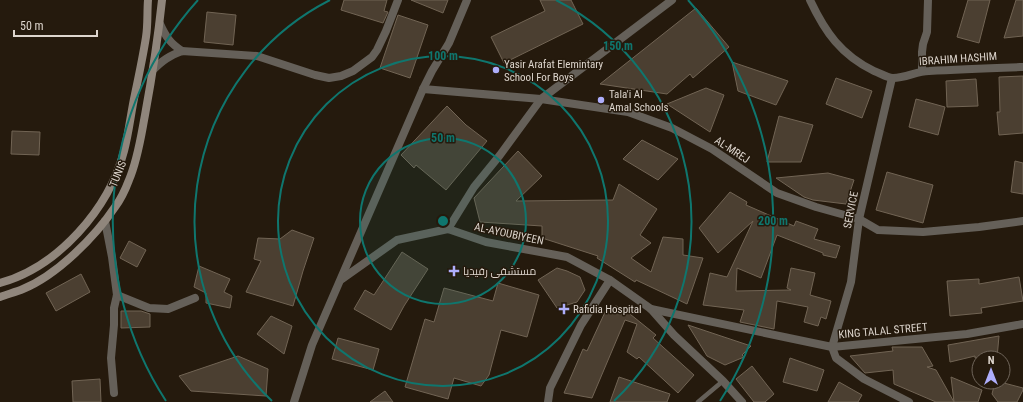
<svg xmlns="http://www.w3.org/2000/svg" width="1023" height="402" font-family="'Roboto Condensed',Cairo,sans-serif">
	<rect width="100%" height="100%" fill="#251a0d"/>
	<!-- building -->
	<g fill="#4b3f31" stroke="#716454">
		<path d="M344,0H387L384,11L388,12L383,23L341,10Z"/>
		<path d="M411,0H448L443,13Z"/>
		<path d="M540,0H571L583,24L504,63L491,37L545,11Z"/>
		<path d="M968,0H990L979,43L957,37Z"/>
		<path d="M1016,0H1023V36L1004,38Z"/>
		<path d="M696,8L729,47L693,78L690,74L667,94L600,84Z"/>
		<path d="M207,12L236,15L233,45L204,42Z"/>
		<path d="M398,15L428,25L410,78L380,68Z"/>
		<path d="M732,62L788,81L776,105L738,91Z"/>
		<path d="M1023,76V133L999,135L997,112H1000L999,77Z"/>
		<path d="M836,78L872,91L862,118L826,104Z"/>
		<path d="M976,79L978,106L947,107L946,81Z"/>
		<path d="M706,88L724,95L710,132L667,104Z"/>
		<path d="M916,99L945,107L938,135L909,127Z"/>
		<path d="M447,106L466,125L487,141L446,190L416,165L414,168L401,155Z"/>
		<path d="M779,116L813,125L801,162H767Z"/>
		<path d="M12,131L40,132L39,155L11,154Z"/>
		<path d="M642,140L678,159L658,180L623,159Z"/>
		<path d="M518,151L542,176L516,201L613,200L619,184L657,209L640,235L651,243L631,258L651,272L663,237L683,239V255L703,258L687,304L636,280L635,282L597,258L598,256L542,238V226L480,222L474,198Z"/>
		<path d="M1015,161L1023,163V194L1011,192Z"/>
		<path d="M887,172L933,185L923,223L876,210Z"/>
		<path d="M828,173L854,180L846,204L813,200L804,197L776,178Z"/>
		<path d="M730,192L747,202L746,205L794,226L796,221L818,229L814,239L840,246L836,258L823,255V253L777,235L761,278L737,268L736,291L791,290L787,288L791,268L815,273L810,295L831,301L826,319L821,317L818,326L804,322L808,307L777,301L774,329L740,322L744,310L703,305L710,273L727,277L753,221L718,253L699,228Z"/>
		<path d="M292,230L314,238L303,271L293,306L246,292L261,261L254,259L258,238L280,239Z"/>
		<path d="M129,241L146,250L137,267L120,258Z"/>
		<path d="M402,252L428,269L404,306L391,330L354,309L365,290L374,295Z"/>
		<path d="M199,266L230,279L224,292L232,296L230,308L206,303V293L194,287Z"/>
		<path d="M557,268L567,271L580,277L585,290L577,302L557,308L538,280Z"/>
		<path d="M81,274L90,292L56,311L46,293Z"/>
		<path d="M1019,277L1023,301L981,308L982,313L950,316L947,281L979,279V284Z"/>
		<path d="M498,283L539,295L527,337L501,330L489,375L481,386L454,378L448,399L405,387L425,319L434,322L444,288L493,301Z"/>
		<path d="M616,306L625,310L656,335L653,338L694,375L678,393L639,357L637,359L627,352L637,324L625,320L592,398L564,393L583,349L587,351L606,310Z"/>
		<path d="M121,311H141L150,314V327L121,328Z"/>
		<path d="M271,316L292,326L284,354L257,334Z"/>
		<path d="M688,325L751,346L742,355L744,357L725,365L707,356Z"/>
		<path d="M999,336L997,358H975V356L950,362L948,345Z"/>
		<path d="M338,338L379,349L373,370L332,359Z"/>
		<path d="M892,347H922L933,366L927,367L936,370L954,402L951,377L982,390L978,402H936L894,384L893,370L865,373L850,356L893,351Z"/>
		<path d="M238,356L268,369L266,396L191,391L179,376Z"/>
		<path d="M790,358L824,370L817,391L783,382Z"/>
		<path d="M752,366L774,394L765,402H754L736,379Z"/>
		<path d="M619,377L670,394L667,402H610Z"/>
		<path d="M100,379L101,402H73L72,381Z"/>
		<path d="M839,382L862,395L858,402H828Z"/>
		<path d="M995,382H1000L1023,388V390L1017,402H998L992,394Z"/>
		<path d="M385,391L393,402H370Z"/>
	</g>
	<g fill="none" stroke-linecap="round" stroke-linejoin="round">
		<!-- service -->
		<path stroke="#656059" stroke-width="4.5" d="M698,402L723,381"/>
		<!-- minor -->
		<g stroke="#656059" stroke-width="8">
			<path d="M810,0C825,32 841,55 874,71C880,73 887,78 893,78C906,78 917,71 929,71C960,69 992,68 1023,67"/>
			<path d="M160,24C166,37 170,43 182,51"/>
			<path d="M153,70C163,60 169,56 182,51L257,56L315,75L329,78L341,76L353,71L372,57L377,50L386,31L398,0"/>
			<path d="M922,71V52L923,44L927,32L928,0"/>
			<path d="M892,78L859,219L851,282L832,347L836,358L864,379L909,402"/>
			<path d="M423,89L541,99L628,112L672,128L712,149L777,193L816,207L859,219L878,230L923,232L979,227L1023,221"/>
			<path d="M105,221L112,257L117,295L114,308V325L111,358L114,393"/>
			<path d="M448,229L486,242L567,257L610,280L651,309L674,335L723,381L742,402"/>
			<path d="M448,229L474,187L500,155L541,99L672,0"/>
			<path d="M342,279L397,240L448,229"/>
			<path d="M117,295L149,308L168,309L195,298"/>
			<path d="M651,309L832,347L967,334L1023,324"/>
			<path d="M294,402L312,345L423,89L432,71L449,43L467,0"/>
			<path d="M548,402L550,388L581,325L610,280"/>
		</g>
		<!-- secondary -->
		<g stroke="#90867c" stroke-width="8">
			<path d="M0,283C58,267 109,209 124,151C129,132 131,112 135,94C139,75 143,56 146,37C148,25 147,12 148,0"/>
			<path d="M0,297C8,294 16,292 23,289C57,275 95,237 115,207C121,199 126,188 129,180C138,159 141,136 145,115C152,77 158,38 162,0"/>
		</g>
	</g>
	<!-- distance rings -->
	<circle cx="443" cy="221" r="83" fill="#0f766e" fill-opacity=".12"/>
	<g fill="none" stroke="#0f766e" stroke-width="2">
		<circle cx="443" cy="221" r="83"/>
		<circle cx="443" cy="221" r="165"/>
		<path d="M272 401A248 248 0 0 1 330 0M556 0A248 248 0 0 1 614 401"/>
		<path d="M166 401A330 330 0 0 1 198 0M688 0A330 330 0 0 1 720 401"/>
	</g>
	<!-- markers -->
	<g fill="#aeaefb" stroke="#251a0d" stroke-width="1.5">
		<circle cx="496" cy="70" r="4"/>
		<circle cx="601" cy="100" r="4"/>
		<path d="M452 265h4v4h4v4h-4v4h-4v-4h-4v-4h4z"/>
		<path d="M562 303h4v4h4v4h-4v4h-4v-4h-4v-4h4z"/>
	</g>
	<g text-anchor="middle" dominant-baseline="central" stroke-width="3" stroke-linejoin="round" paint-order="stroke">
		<!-- street labels -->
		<g font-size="11" fill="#ddd5cd" stroke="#251a0d">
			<text transform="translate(958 59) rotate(-4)">IBRAHIM HASHIM</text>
			<text transform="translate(732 150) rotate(33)">AL-MREJ</text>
			<text transform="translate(118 174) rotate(-68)">TUNIS</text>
			<text transform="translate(851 210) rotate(-79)">SERVICE</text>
			<text transform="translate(509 234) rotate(12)">AL-AYOUBIYEEN</text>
			<text transform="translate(883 331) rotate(-5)">KING TALAL STREET</text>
		</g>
		<!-- poi labels -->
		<g font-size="11" fill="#ddd5cd" stroke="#251a0d" text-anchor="start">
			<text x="504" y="64">Yasir Arafat Elemintary<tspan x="504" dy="13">School For Boys</tspan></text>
			<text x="609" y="94">Tala'i Al<tspan x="609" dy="13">Amal Schools</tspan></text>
			<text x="463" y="271">مستشفى رفيديا</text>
			<text x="573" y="309">Rafidia Hospital</text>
		</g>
	</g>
	<circle cx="443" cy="221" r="6" fill="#0f766e" stroke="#251a0d" stroke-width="2"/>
	<g font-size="12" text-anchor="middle" font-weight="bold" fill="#0f766e" stroke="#251a0d" stroke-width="3" stroke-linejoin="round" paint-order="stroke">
		<text x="618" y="50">150 m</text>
		<text x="443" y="60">100 m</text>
		<text x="443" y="142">50 m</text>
		<text x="773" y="225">200 m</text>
	</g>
	<!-- north arrow -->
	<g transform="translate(991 370)"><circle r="19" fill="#251a0d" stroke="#6f655a"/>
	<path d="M0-3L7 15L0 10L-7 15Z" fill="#aeaefb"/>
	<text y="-6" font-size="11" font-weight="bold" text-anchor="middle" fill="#ddd5cd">N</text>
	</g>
	<!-- scale -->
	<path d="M14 30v6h83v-6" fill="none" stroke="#ddd5cd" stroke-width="2"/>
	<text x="20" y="30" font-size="12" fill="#ddd5cd" stroke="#251a0d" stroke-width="3" paint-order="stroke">50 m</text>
</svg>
